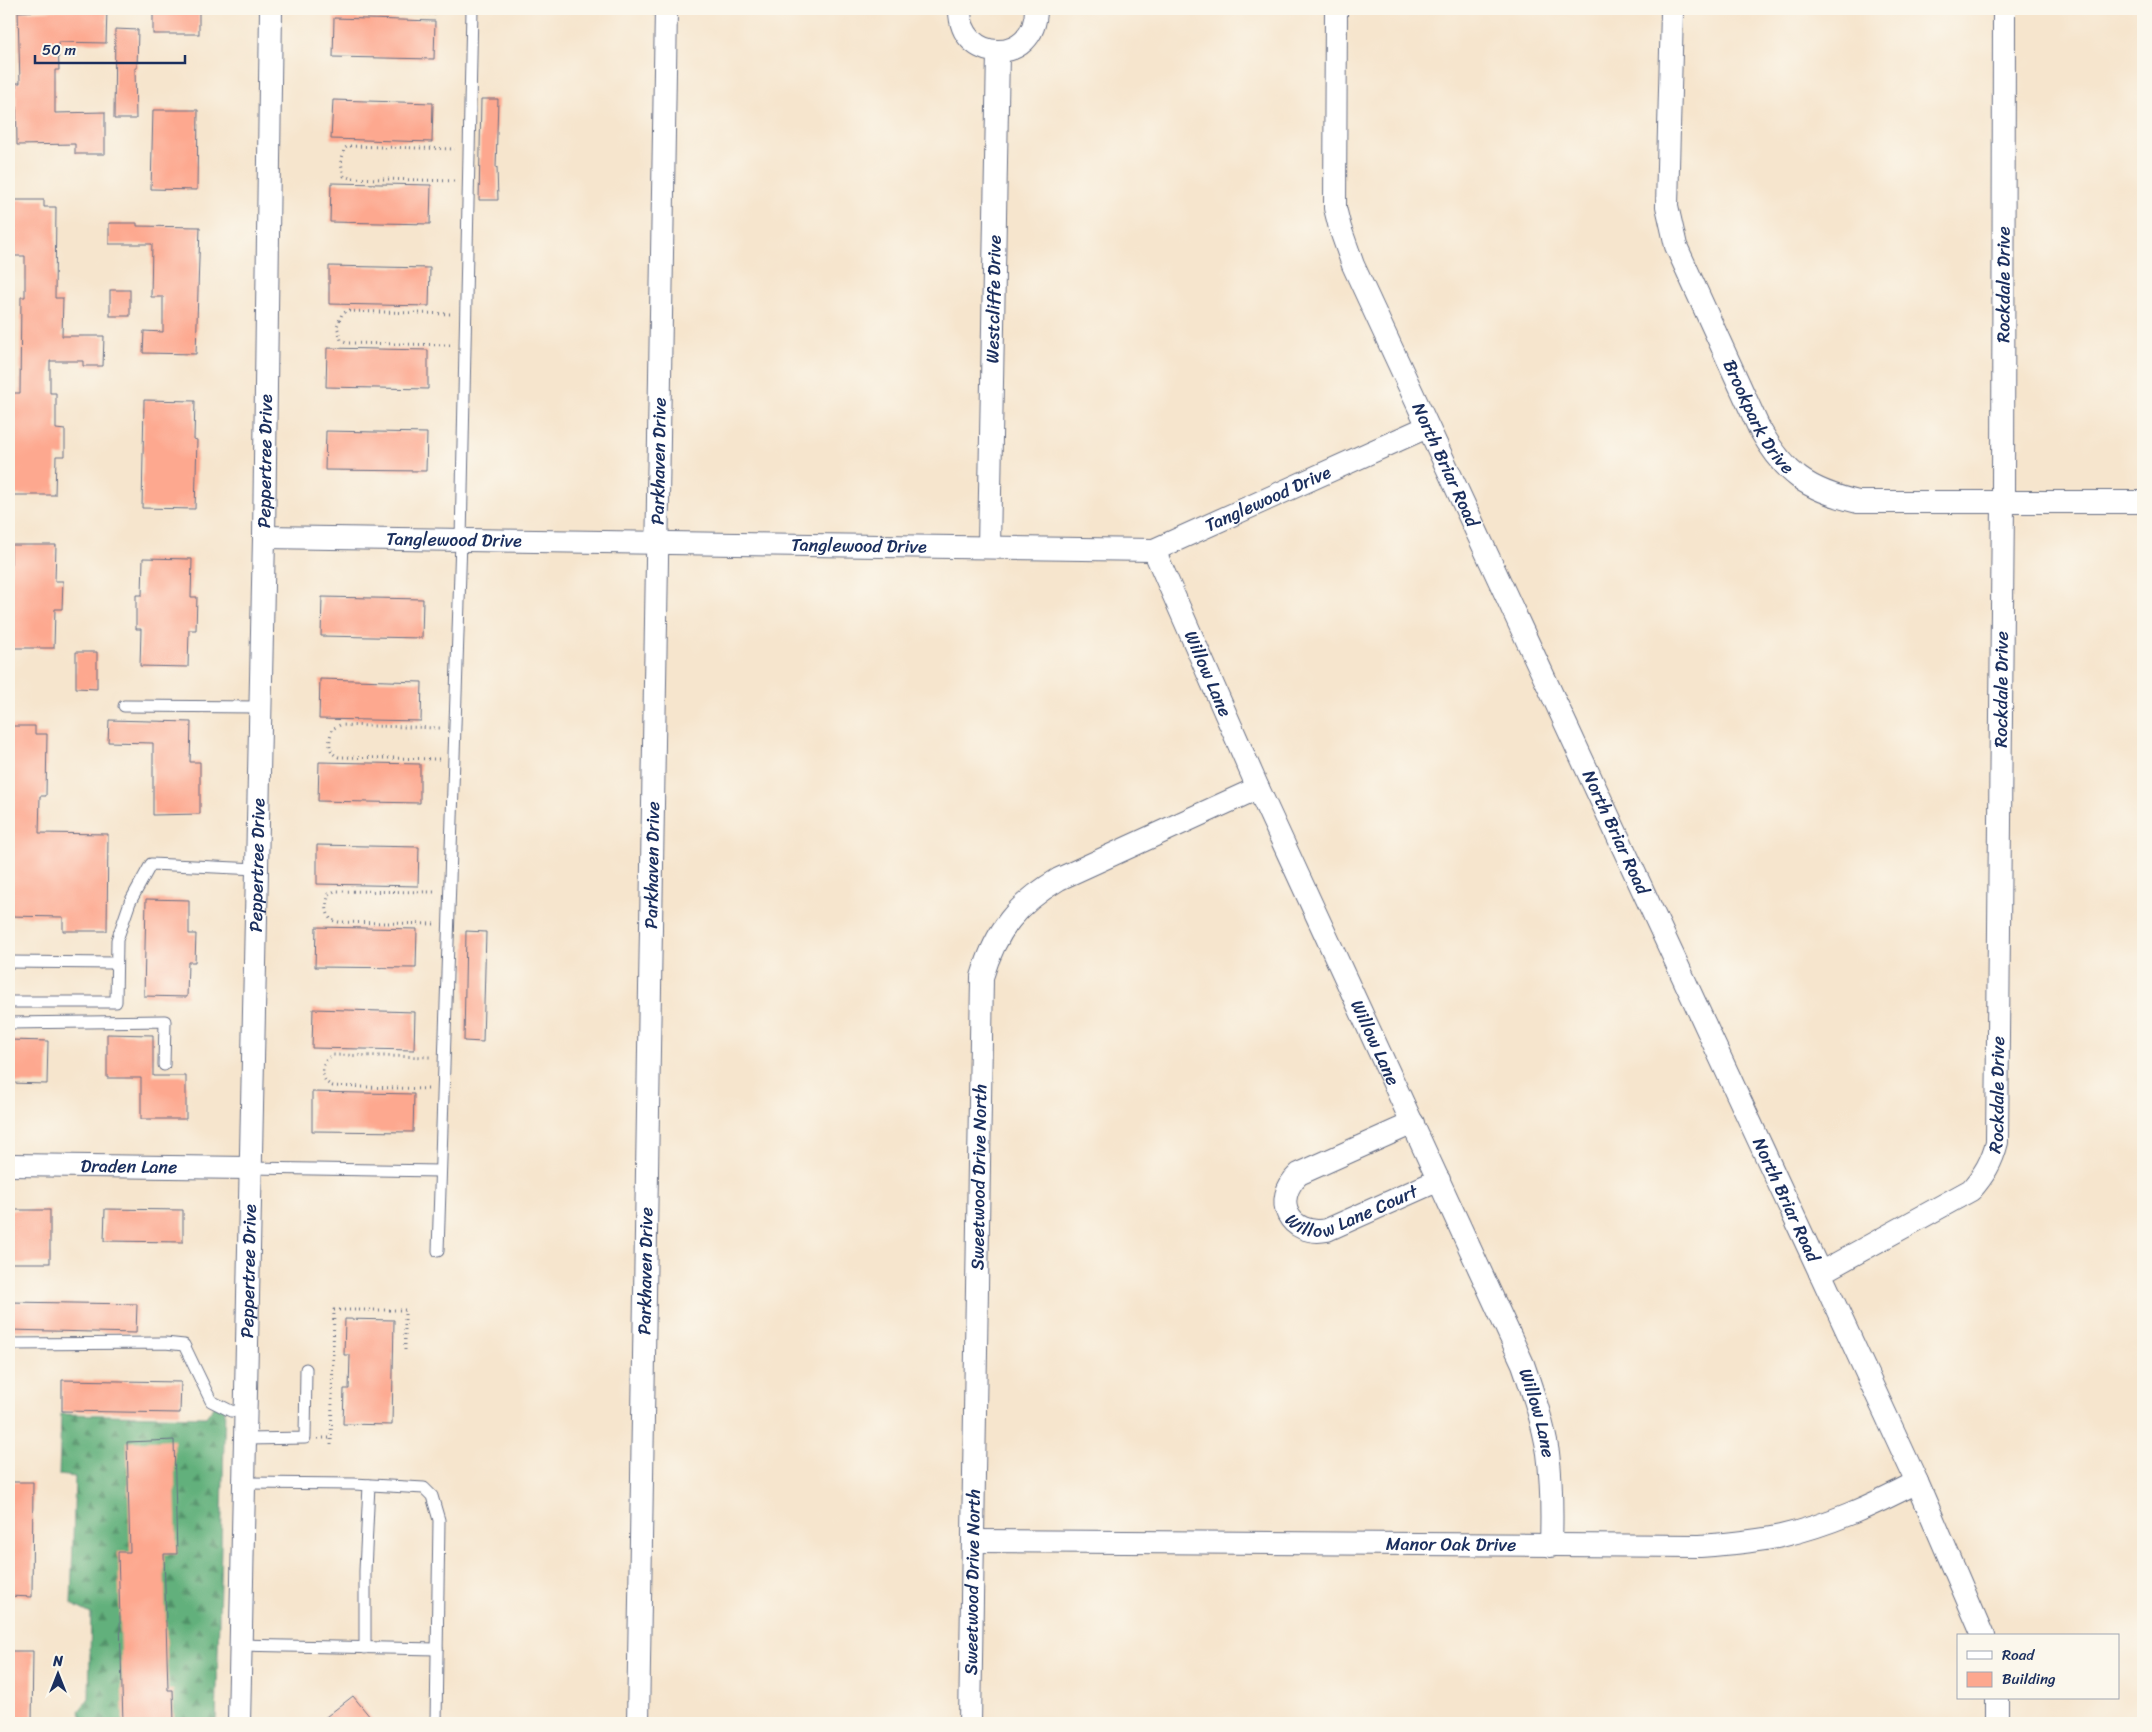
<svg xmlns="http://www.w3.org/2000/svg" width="2152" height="1732" font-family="Sriracha,sans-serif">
	<defs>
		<pattern id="forest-firs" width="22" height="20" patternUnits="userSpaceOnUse" patternTransform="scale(1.25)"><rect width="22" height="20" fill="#62b07b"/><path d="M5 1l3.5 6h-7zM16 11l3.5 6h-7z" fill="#509068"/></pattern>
	</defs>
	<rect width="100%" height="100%" fill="#fbf7ec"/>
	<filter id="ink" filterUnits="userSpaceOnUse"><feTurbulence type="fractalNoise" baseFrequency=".02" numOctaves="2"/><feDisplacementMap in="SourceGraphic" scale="10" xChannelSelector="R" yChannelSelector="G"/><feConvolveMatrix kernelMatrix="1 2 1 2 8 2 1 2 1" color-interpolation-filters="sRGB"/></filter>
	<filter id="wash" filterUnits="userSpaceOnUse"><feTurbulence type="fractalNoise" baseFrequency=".0096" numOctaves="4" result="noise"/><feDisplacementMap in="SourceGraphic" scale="20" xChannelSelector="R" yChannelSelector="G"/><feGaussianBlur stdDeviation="1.12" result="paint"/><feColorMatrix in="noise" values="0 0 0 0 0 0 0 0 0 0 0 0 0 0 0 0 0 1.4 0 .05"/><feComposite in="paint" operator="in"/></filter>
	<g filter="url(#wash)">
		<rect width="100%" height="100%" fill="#f6e5cd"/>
		<!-- forest -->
		<path fill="url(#forest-firs)" stroke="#3e706c" d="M216,1403L225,1408L216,1723H85L79,1711L89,1698L91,1614L71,1604L75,1477L59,1475L61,1414L206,1417Z"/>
		<g id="blocks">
			<!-- building -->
			<g fill="#fda88f">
				<path d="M85,9H107L106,43L58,42L59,70H55V113L105,112V154H75V144L17,145L16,83H20L18,12Z"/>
				<rect x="153" y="9" width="46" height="25"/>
				<path d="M334,18L435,21L434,59L333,57Z"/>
				<path d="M115,29L138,30L137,68H135L136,119H114Z"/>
				<path d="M481,99H498L496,168L497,167L498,200H479Z"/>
				<path d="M333,100L433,103L432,142L331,139Z"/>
				<path d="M153,110H198L197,190L151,189Z"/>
				<path d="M331,183L431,185L430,224L330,222Z"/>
				<path d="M11,200H44V207H56L55,298H63L62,336H104L103,366H83V361H50V393H56V429L65,430V456H56L55,495H10L12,393H20L21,297H25V256H9Z"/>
				<path d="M109,223H137V226L200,227L196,354L143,353L144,331L163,332V297H151L152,244H109Z"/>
				<path d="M329,266L430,268L429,306L329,304Z"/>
				<rect x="110" y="290" width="20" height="26"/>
				<path d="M327,348L428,350V389L326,387Z"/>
				<path d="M144,400L195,401L194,439L197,440L195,509L142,508Z"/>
				<path d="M326,431L427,433L426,471L325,470Z"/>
				<path d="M11,545H56L55,581H63L62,609H55L54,648H10L9,580H11Z"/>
				<path d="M143,558L192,559L191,597H197L196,630H189L188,667L140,666L141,629H136V595H142Z"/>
				<path d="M322,597L423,599L422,638L321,636Z"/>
				<path d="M76,652H97V689L76,688Z"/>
				<path d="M320,679L422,682L421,721L319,719Z"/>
				<path d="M109,720L191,722L190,762H200V814L153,815V743L108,742Z"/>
				<path d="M9,726H35V734H47L46,796H40L39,833L108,834L107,931H63V917L9,916Z"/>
				<path d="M319,762L420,764V803L318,801Z"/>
				<path d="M317,845L419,847L418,886L317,884Z"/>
				<path d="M146,899L189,900V934H196L195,962H188L187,997L144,996Z"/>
				<path d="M316,927L417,929L416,968L315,967Z"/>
				<path d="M466,931L486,932L483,1042L464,1041Z"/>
				<path d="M313,1009L415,1012L414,1050L312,1048Z"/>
				<path d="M107,1034L153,1035V1076H186V1119H141V1078H107Z"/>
				<path d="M9,1040L48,1041L47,1084L9,1083Z"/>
				<path d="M312,1092L414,1094L413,1132L312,1131Z"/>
				<path d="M105,1209L183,1210V1242L104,1241Z"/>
				<rect x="9" y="1210" width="41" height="53"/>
				<path d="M9,1302L137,1304L136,1333L9,1330Z"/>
				<path d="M345,1319L394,1320L392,1425L343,1424L344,1389H349L350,1355H344Z"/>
				<path d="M62,1380L181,1382L180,1413L62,1411Z"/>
				<path d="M174,1440L177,1554H164L168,1690H173L174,1723H123L118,1552H130L127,1442Z"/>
				<path d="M9,1482H33L32,1597L9,1596Z"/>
				<path d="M9,1651H33L32,1723H9Z"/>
				<path d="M353,1696L375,1723H318Z"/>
			</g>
		</g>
	</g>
	<g filter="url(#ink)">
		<use href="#blocks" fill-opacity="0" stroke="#686f85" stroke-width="1"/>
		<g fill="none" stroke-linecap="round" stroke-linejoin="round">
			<defs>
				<g id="lane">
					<path d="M124,706L260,707"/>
					<path d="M9,962L115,963"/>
					<path d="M9,1002H116L117,940L130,902L151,864L257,869"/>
					<path d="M9,1023L165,1021L164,1065"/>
					<path d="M250,1168L440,1171"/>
					<path d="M438,1251L461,540L472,9"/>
					<path d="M9,1344L165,1343L184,1345L211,1401L231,1411L246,1412"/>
					<path d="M245,1439L305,1438L306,1369"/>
					<path d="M244,1483L354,1484L424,1488L432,1496L439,1520L436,1723"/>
					<path d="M241,1645L437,1649"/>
					<path d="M365,1648V1571L369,1485"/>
				</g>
				<g id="street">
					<path d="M960,9C959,64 1036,66 1036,9"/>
					<path id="s1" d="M1336,9L1335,208L1340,228L1353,265L1917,1482L1983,1636"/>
					<path id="s2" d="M1672,12L1667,206L1676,246L1759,428C1785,474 1807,490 1858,502H2143"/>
					<path id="s3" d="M264,537L1154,550L1427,427"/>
					<path id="s4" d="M989,547L998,52"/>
					<path id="s5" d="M1154,550L1258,788L1523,1364C1533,1393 1543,1422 1548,1453C1552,1484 1552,1515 1551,1546"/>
					<path id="s6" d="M1413,1123L1299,1174C1271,1200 1289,1237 1327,1230L1439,1180"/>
					<path id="s7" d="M9,1165L250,1168"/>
					<path id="s8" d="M1820,1273L1971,1190C1984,1175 1992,1162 1997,1142L2003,502L2004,9"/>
					<path id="s9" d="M973,1541L1700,1546C1727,1544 1754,1542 1781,1536C1829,1525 1873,1505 1917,1482"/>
					<path d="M1997,1698V1723"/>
					<path id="s10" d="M239,1723L264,537L271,9"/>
					<path id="s11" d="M638,1723L666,9"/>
					<path id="s12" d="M970,1723L982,977C996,930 1017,904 1059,879L1258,788"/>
				</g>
			</defs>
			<!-- lane casing -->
			<use href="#lane" stroke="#686f85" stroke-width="13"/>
			<!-- street casing -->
			<use href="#street" stroke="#686f85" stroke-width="24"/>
			<!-- path -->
			<g stroke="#686f85" stroke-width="3" stroke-dasharray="1 4" stroke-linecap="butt">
				<path d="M345,9L350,12L439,14"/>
				<path d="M454,181L350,178L344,176L341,163L344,149L348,146L455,149"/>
				<path d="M450,345L349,343L341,340L337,326L342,314L347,311L452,314"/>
				<path d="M439,759L339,757C327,753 329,740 332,729L340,725L441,728"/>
				<path d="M434,924L339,922L331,920C325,911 326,903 329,894L335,891L436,892"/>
				<path d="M428,1089L333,1086C319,1082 320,1060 333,1055L431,1057"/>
				<path d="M318,1438H331"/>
				<path d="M331,1445L334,1310H405V1351"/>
			</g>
			<!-- lane -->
			<use href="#lane" stroke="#fff" stroke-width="11"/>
			<!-- street -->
			<use href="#street" stroke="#fff" stroke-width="22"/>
		</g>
	</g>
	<g text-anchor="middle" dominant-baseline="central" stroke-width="4.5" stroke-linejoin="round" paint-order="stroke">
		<!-- street labels -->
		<g font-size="18" fill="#1b2f5e" stroke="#fbf7ec">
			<text stroke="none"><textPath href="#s8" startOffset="1085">Rockdale Drive</textPath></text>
			<text stroke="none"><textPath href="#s4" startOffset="248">Westcliffe Drive</textPath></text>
			<text stroke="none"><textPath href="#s2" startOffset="425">Brookpark Drive</textPath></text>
			<text stroke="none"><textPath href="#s10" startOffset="1262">Peppertree Drive</textPath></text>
			<text stroke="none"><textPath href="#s11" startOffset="1262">Parkhaven Drive</textPath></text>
			<text stroke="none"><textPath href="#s1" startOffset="479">North Briar Road</textPath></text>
			<text stroke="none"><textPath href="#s3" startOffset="1015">Tanglewood Drive</textPath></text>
			<text stroke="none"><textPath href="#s3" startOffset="190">Tanglewood Drive</textPath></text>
			<text stroke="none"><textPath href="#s3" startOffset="595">Tanglewood Drive</textPath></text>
			<text stroke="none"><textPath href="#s5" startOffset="135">Willow Lane</textPath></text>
			<text stroke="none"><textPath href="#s8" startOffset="680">Rockdale Drive</textPath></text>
			<text stroke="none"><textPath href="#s1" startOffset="884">North Briar Road</textPath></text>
			<text stroke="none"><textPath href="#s10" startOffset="858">Peppertree Drive</textPath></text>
			<text stroke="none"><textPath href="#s11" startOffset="858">Parkhaven Drive</textPath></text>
			<text stroke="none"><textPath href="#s5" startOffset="540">Willow Lane</textPath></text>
			<text stroke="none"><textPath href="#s8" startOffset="275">Rockdale Drive</textPath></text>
			<text stroke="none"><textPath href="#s7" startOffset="120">Draden Lane</textPath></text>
			<text stroke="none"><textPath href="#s12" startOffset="546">Sweetwood Drive North</textPath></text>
			<text stroke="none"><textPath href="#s6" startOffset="242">Willow Lane Court</textPath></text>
			<text stroke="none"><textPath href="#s1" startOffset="1289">North Briar Road</textPath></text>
			<text stroke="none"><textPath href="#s10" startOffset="452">Peppertree Drive</textPath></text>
			<text stroke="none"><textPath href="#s11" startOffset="452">Parkhaven Drive</textPath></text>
			<text stroke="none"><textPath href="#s5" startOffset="945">Willow Lane</textPath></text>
			<text stroke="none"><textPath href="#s9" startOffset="478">Manor Oak Drive</textPath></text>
			<text stroke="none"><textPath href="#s12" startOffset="141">Sweetwood Drive North</textPath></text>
		</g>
	</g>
	<!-- margin -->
	<rect width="2152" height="1732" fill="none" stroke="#fbf7ec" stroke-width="30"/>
	<!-- legend -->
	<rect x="1957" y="1634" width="162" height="65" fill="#fbf7ec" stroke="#a1a7b3"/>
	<rect x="1967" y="1651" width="25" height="8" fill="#ffffff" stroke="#a1a7b3"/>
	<text x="2002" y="1660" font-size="15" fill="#1b2f5e">Road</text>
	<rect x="1967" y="1672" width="25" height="15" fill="#fda88f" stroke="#a1a7b3"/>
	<text x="2002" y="1684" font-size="15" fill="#1b2f5e">Building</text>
	<!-- north arrow -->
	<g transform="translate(58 1674)" stroke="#fbf7ec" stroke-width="4" paint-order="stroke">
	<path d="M0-4L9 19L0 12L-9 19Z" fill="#1b2f5e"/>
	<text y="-8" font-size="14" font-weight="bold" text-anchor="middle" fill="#1b2f5e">N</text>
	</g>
	<!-- scale -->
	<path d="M35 55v8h150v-8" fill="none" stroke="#1b2f5e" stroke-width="2.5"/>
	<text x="42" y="55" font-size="15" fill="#1b2f5e" stroke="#fbf7ec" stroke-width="4" paint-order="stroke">50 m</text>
</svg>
